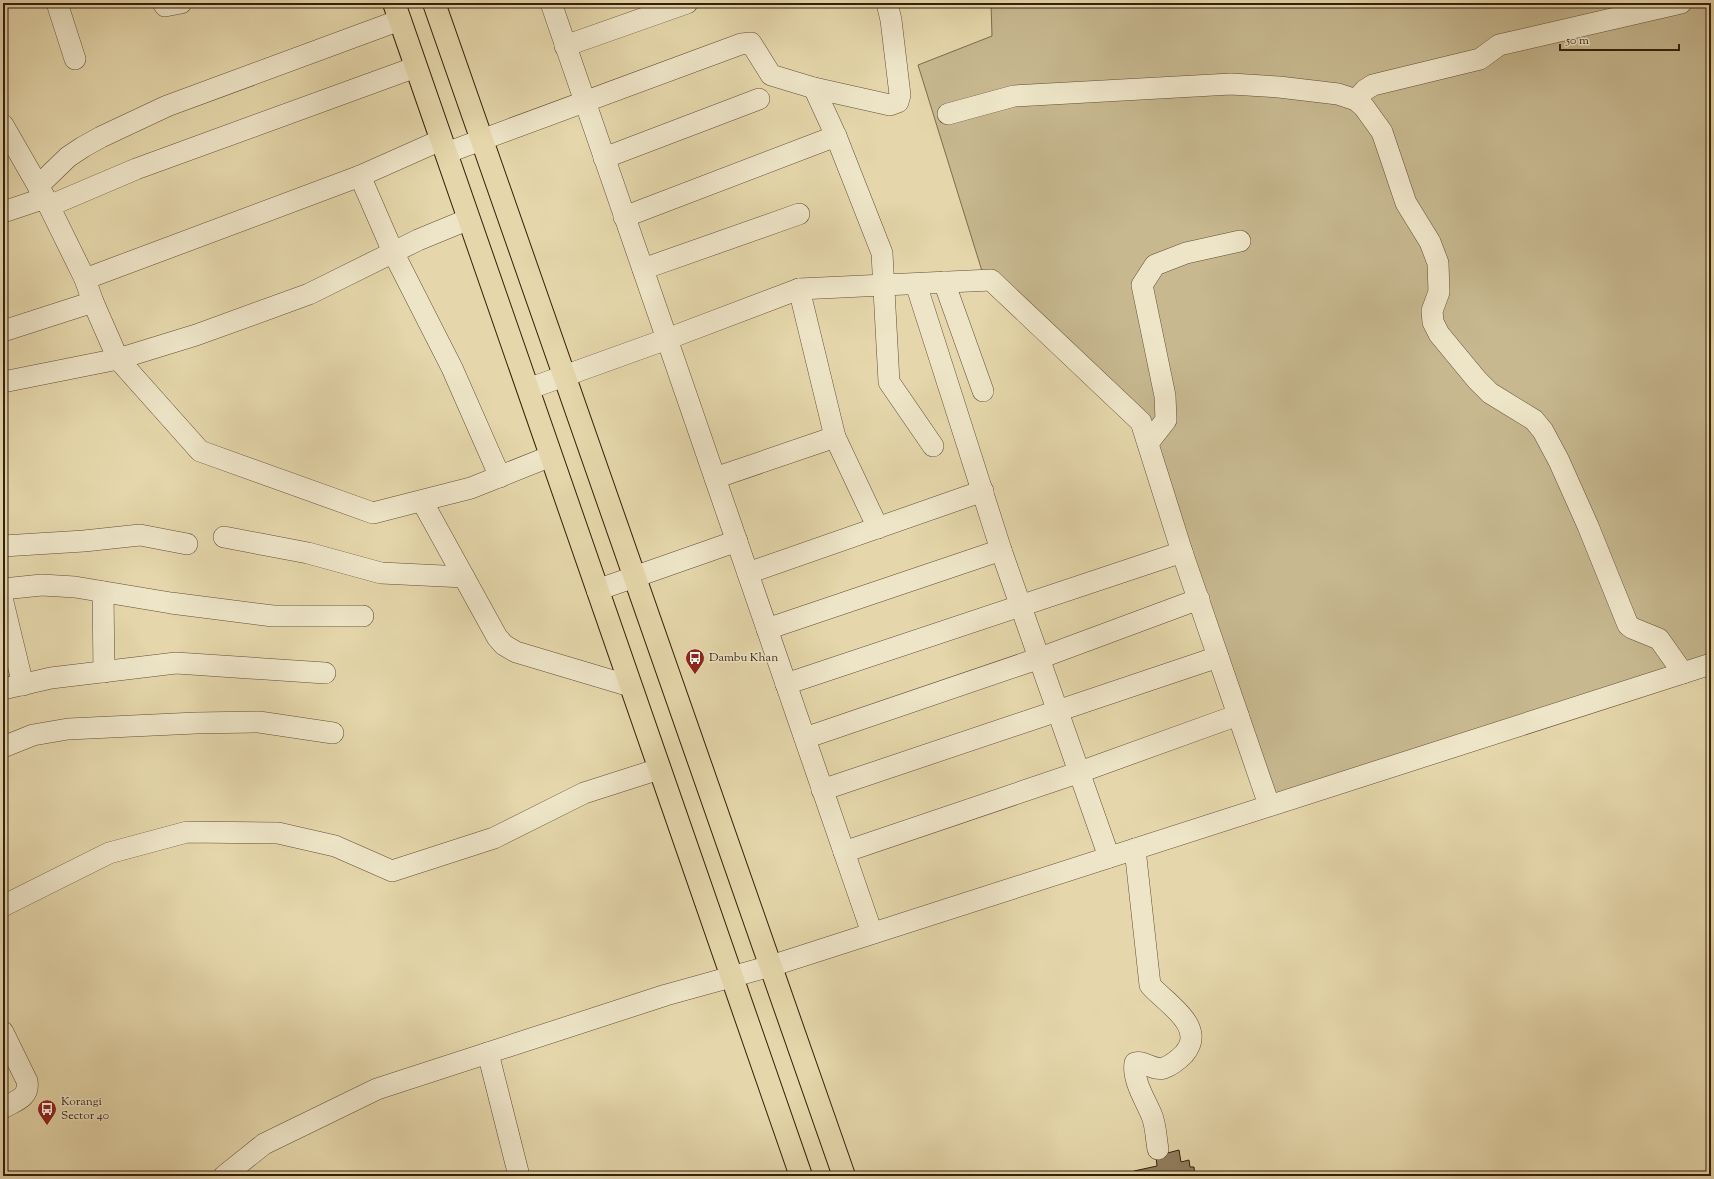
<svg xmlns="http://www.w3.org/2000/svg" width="1714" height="1179" font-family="'Sorts Mill Goudy',serif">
	<rect width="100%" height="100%" fill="#e5d7ab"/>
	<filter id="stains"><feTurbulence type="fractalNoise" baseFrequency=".005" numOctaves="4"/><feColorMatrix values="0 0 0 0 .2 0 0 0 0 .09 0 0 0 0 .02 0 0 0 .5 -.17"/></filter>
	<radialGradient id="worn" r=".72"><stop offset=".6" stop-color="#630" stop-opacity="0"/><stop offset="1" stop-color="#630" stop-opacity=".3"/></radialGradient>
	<!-- green -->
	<path fill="#c7b890" stroke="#7e6c4e" d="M991,3H1711V661L1277,803L1147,420L982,271L918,65L992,36Z"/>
	<!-- building -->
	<path fill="#917f5f" stroke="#351f0c" d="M1179,1150L1181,1162L1189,1160L1190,1167H1194L1195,1175L1201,1174V1176H1135L1134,1171L1157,1166L1156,1156Z"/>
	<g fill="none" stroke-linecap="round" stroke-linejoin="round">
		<defs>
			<g id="minor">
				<path d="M57,3L75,59"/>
				<path d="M163,3L165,6L181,3"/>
				<path d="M551,3L872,933"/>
				<path d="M565,46L687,3"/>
				<path d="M814,88L836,136L882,253L889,382L933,446"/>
				<path d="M1356,100L1365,90L1373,85L1480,59L1499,45L1681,3"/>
				<path d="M948,114L1014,96L1231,84L1279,87L1338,94L1356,100L1364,107L1382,132L1406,203L1430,242L1438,263L1439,292L1432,311L1433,322L1439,334L1477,380L1490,393L1534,420L1543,431L1559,461L1588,526L1628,625L1632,628L1659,639L1683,673"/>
				<path d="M3,125L45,198L85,279L93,302L118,359L200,451L373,513L471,488L551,456"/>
				<path d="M446,153L741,44L751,43L771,75L814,88L890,105L898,102L900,95L891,20L887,3"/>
				<path d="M604,158L759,99"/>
				<path d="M360,176L393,252L452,368L500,477"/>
				<path d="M38,186L68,157L83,147L101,137L167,106L400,20"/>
				<path d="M49,206L136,169L416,67"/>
				<path d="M3,212L45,198"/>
				<path d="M624,217L836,136"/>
				<path d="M643,269L799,214"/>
				<path d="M85,279L360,176L441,140"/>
				<path d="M944,282L983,391"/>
				<path d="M916,284L1001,550L1109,857"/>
				<path d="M799,289L835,437L878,528"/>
				<path d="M3,331L93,302"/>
				<path d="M3,382L118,359L196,335L309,294L418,240L469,219"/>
				<path d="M528,389L667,339L799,289L991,280L1141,422L1182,552L1269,805"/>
				<path d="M1148,443L1166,420L1165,396L1142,285L1155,265L1186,253L1240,241"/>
				<path d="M715,478L835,437"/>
				<path d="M422,501L497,637L504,645L516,652L630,686"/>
				<path d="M224,537L308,553L381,573L464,577"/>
				<path d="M3,546L84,541L140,535L187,544"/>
				<path d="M748,573L983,491"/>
				<path d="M3,589L42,585L75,587L171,603L273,616H363"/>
				<path d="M597,590L737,541"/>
				<path d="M103,592L104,672"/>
				<path d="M3,602L23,685"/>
				<path d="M767,629L1001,550"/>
				<path d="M786,684L1182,552"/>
				<path d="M3,689L51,678L176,663L325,673"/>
				<path d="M805,738L1040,658L1199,599"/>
				<path d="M3,747L33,735L68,729L196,723L259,722L333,733"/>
				<path d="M822,790L1218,657"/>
				<path d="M1135,849L1150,985C1164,1002 1208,1026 1184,1054C1178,1060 1172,1065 1164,1068C1152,1071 1145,1060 1135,1063C1132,1080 1146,1101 1152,1116C1156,1126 1156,1139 1158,1149"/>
				<path d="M844,852L1080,772L1238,715"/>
				<path d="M3,906L109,853L187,832L278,833L335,846L392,871L494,838L584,793L659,769"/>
				<path d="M3,1032L27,1081C30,1098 15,1101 3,1108"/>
				<path d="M488,1053L519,1176"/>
				<path d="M224,1176L264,1144L377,1089L666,995L771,966L1711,664"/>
			</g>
			<g id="major">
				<path d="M394,3L801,1176"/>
				<path d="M434,3L844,1176"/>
			</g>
		</defs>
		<!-- minor casing -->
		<use href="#minor" stroke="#614d34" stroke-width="22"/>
		<!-- major casing -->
		<use href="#major" stroke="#351f0c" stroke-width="24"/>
		<!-- minor -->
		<use href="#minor" stroke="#eee5c8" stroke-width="21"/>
		<!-- major -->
		<use href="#major" stroke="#e5d7ab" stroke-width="22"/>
	</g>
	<!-- icons -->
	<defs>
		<symbol id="bus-pin" viewBox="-11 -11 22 30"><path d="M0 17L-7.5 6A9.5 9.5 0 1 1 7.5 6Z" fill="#8f2418" stroke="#eee5c8"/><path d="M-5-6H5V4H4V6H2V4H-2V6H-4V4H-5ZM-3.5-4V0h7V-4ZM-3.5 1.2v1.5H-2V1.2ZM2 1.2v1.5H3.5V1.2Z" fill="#fff"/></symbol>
	</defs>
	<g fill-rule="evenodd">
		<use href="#bus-pin" x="684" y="647" width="22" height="30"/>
		<use href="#bus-pin" x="36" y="1098" width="22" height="30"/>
	</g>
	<g text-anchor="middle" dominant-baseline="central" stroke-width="3" stroke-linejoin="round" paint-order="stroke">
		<!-- poi labels -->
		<g font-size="12" fill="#351f0c" stroke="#eee5c8" text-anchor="start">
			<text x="709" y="658">Dambu Khan</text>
			<text x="61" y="1102">Korangi<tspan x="61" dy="14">Sector 40</tspan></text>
		</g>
	</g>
	<!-- margin -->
	<rect width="1714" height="1179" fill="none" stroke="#e5d7ab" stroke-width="16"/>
	<rect x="4" y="4" width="1706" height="1171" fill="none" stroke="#351f0c" stroke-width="2"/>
	<rect x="8" y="8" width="1698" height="1163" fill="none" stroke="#351f0c"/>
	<!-- scale -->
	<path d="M1560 44v6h119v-6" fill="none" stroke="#351f0c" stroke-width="2"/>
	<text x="1566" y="44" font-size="12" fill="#351f0c" stroke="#eee5c8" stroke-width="3" paint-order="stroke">50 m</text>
	<rect width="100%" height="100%" filter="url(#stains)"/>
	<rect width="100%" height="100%" fill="url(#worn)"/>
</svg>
